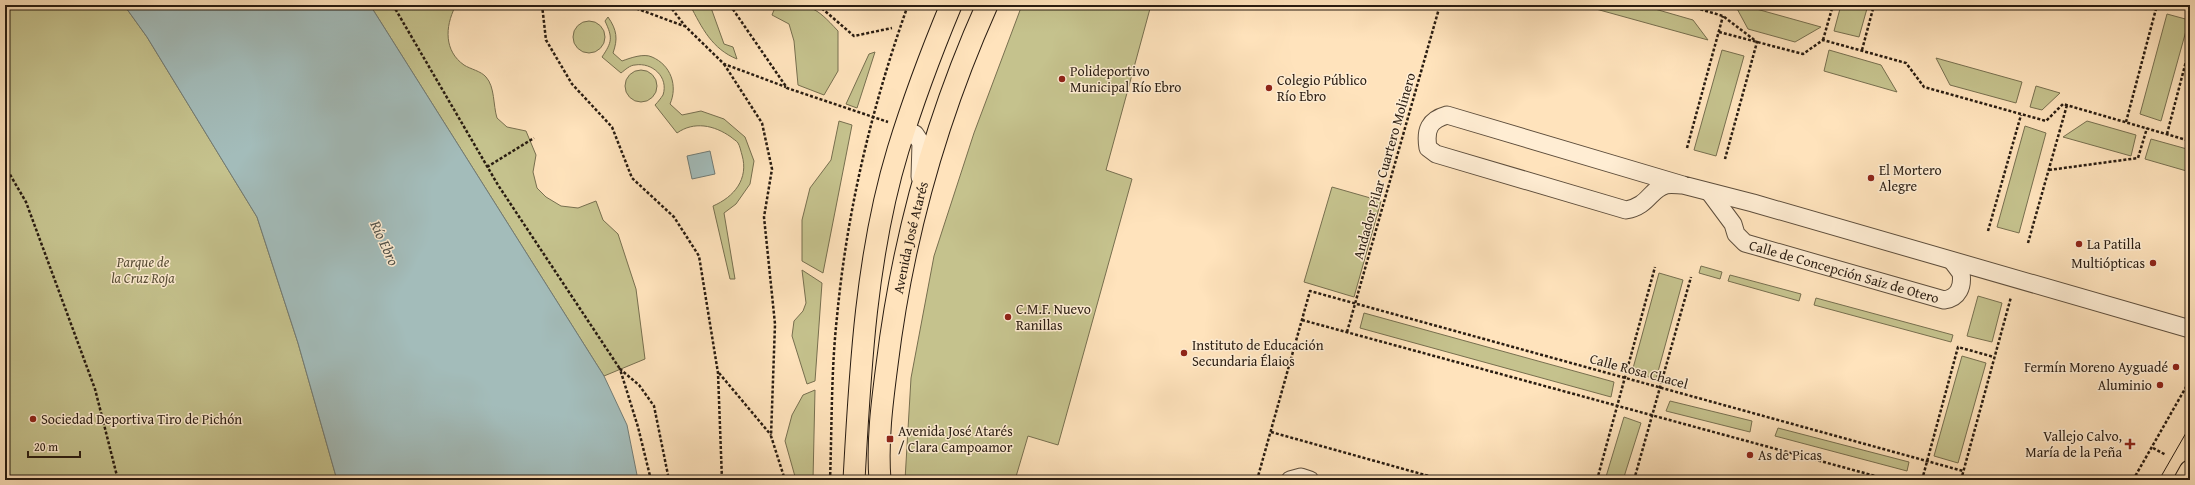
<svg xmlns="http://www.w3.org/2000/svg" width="2195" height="485" font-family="'Gentium Book Plus',serif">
	<rect width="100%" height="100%" fill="#ffe3bc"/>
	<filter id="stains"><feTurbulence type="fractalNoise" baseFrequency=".005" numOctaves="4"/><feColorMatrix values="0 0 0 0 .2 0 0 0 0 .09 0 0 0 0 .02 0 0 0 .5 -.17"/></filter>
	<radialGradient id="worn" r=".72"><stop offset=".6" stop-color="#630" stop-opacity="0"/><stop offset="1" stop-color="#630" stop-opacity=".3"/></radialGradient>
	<!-- green -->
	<g fill="#c5c28d" stroke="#776f4f">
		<path d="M5,5H124L147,37L257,217L298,343L337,480H5Z"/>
		<path d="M370,5H454L455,7C445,27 444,51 464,65C470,69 481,71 486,77C495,87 493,105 497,118L507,127L526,131L536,155L533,172L537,188L546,197L561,206L578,208L596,201L603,220L618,234L636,289L645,359L604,376Z"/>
		<path d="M690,5H710L724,44L733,47L737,59C712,49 702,28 690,5Z"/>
		<path d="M776,5C811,5 814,5 838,31V71L824,95L798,85L794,41L789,24L772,15Z"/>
		<path d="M1022,5H1151L1106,170L1132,179L1058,445L1028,436L1015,480H905L911,378L934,256L974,133Z"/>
		<path d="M1641,5L1693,20L1708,40L1585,6Z"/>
		<path d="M1735,5H1742L1821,27L1795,42L1748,29Z"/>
		<path d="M1841,5H1868L1859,37L1834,31Z"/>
		<path d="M2167,14L2189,20L2161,121L2140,114Z"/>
		<path d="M608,17C617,30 618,39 613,53L622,61C630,58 644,53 652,57C671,65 678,86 670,104L682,115L701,111L724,119L745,137L754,161L750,184L736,204L724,213L735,279H730L713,206C734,197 749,179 742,155C741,152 740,146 738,143C737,141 733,139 731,137C714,125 694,121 677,133L655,105C658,102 661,98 663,95C669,77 652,62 635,65C630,65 625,70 621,73L602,57C612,42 613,38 605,21Z"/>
		<circle cx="589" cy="37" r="16"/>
		<path d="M1722,50L1744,56L1716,156L1694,150Z"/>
		<path d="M1829,50L1881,65L1897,92L1824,71Z"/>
		<path d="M875,52L857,108L846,104L869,54Z"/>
		<path d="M1936,58L2022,82L2016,103L1950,85Z"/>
		<circle cx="641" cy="86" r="16"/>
		<path d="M2036,86L2060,93L2042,110L2030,107Z"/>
		<path d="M839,121L852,125L823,273L802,261V220L810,188L831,160Z"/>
		<path d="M2087,121L2136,135L2131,156L2063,137Z"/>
		<path d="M2025,126L2046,133L2019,233L1997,227Z"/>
		<path d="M2151,139L2187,149L2190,155V172L2145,159Z"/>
		<path d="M1332,187L1381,201L1354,297L1304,282Z"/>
		<path d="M1701,266L1722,272L1720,279L1699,273Z"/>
		<path d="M802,270L822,283L815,381L807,384L792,336L794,321L803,311L806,303Z"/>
		<path d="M1659,273L1683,280L1656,379L1632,372Z"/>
		<path d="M1730,275L1801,294L1799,301L1728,281Z"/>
		<path d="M1978,296L2002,303L1992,342L1967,336Z"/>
		<path d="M1816,298L1953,335L1951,342L1814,305Z"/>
		<path d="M1364,313L1614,382L1611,397L1360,328Z"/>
		<path d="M1962,356L1986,363L1958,463L1934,456Z"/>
		<path d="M815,390L813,480H796L785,441L792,415L803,395Z"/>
		<path d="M1670,401L1752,421L1750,432L1666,411Z"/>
		<path d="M1624,417L1641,423L1623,480H1605Z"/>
		<path d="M1778,428L1909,462L1907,471L1775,436Z"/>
	</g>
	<!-- water -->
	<g fill="#a3bcba" stroke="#727c76">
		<path d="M124,5H370L604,376L627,425L638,480H337L298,343L257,217L147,37Z"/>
		<path d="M710,151L715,174L692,179L687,156Z"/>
	</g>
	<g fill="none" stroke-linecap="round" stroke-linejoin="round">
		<defs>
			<g id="minor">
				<path d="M905,129L915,134L921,143L920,177"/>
				<path d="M1683,185C1678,185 1671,184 1666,185C1650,189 1649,206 1626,210L1436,154L1428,148C1425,130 1429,120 1447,115L1683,185L1753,203L2190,329"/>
				<path id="s1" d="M1710,193L1733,224L1736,234L1745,243L1944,300C1959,298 1963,286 1961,273L1952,261"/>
				<path d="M1290,480L1301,477L1310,480"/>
			</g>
			<g id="major">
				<path d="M854,480C860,371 866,255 898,150C913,101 931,53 951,5"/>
				<path id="s2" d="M880,480C877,442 882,403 887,365C902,242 936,119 987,5"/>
				<path d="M2185,480L2190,471"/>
			</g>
		</defs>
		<!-- minor casing -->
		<use href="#minor" stroke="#5e4e3c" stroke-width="19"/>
		<!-- major casing -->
		<use href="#major" stroke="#291c11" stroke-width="23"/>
		<!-- path -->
		<g stroke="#291c11" stroke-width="2.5" stroke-dasharray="3 2" stroke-linecap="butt">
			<path d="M393,5L498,185L620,369"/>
			<path d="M542,5L546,40L572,84L612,127L632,178L674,217L699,256L718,373L722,480"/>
			<path d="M573,5H582"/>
			<path d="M627,5L684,26"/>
			<path d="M669,5L685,26L724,64L786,87"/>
			<path d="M730,5L787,88L888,122"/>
			<path d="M818,5L854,36L892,28"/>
			<path d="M1686,5L1723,16L1757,42L1725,159"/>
			<path d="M1719,32L1803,54L1823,40L1906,63L1924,87L2046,121L2063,104L2190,141"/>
			<path d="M1823,40L1833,5"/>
			<path d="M1862,50L1874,5"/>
			<path d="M724,64L762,123L772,169L764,217L775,324L771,436L785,480"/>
			<path d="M2126,122L2157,5"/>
			<path d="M2167,134L2190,46"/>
			<path d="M1687,148L1723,16"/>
			<path d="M5,166L26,202L95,389L118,480"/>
			<path d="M487,167L534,138"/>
			<path d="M2049,170L2138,158L2147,128"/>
			<path d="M1988,231L2021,115"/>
			<path d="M2028,243L2067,105"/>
			<path d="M1302,320L1890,480"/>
			<path d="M1347,332L1440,5"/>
			<path d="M719,373L771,435"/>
			<path d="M1271,432L1443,480"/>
			<path d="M2153,448L2166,455"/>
			<path d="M651,480L638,427L620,369L639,385L654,406L669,480"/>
			<path d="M830,480C832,426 831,371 837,317C847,210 872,106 908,5"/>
			<path d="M1257,480L1310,291L1963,471"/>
			<path d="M1597,480L1655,267"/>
			<path d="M1634,480L1691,277"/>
			<path d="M1922,480L1958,347L1994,357"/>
			<path d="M1961,480L2011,297"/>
			<path d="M2133,480L2190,380"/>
		</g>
		<!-- minor -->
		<use href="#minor" stroke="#ffedd3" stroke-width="17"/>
		<!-- major -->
		<use href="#major" stroke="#ffe3bc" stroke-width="21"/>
		<!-- tram -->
		<path stroke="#291c11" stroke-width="1" d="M2159,480L2190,426"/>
	</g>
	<!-- markers -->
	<g fill="#8f2418" stroke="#ffedd3" stroke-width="1.5">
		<circle cx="1062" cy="79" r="4"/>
		<circle cx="1269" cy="88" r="4"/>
		<circle cx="1871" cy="178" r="4"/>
		<circle cx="2079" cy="244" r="4"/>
		<circle cx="2153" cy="263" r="4"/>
		<circle cx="1008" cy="317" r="4"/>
		<circle cx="1184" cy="353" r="4"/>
		<circle cx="2176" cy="367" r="4"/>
		<circle cx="2160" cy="385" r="4"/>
		<circle cx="33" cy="419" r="4"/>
		<rect x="886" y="435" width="8" height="8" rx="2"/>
		<path d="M2128 438h4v4h4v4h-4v4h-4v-4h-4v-4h4z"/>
		<circle cx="1750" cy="455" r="4"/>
	</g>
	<g text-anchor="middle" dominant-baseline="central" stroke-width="3" stroke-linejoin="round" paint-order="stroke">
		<!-- poi labels -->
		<g font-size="14" fill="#291c11" stroke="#ffedd3" text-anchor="start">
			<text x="1070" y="71">Polideportivo<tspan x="1070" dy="16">Municipal Río Ebro</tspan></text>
			<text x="1277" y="80">Colegio Público<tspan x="1277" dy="16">Río Ebro</tspan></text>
			<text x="1879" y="170">El Mortero<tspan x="1879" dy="16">Alegre</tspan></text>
			<text x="2087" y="244">La Patilla</text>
			<text x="2145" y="263" text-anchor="end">Multiópticas</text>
			<text x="1016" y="309">C.M.F. Nuevo<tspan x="1016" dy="16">Ranillas</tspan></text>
			<text x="1192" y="345">Instituto de Educación<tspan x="1192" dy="16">Secundaria Élaios</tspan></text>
			<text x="2168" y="367" text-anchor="end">Fermín Moreno Ayguadé</text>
			<text x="2152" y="385" text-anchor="end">Aluminio</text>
			<text x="41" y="419">Sociedad Deportiva Tiro de Pichón</text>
			<text x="898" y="431">Avenida José Atarés<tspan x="898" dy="16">/ Clara Campoamor</tspan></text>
			<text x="2122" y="436" text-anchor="end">Vallejo Calvo,<tspan x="2122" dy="16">María de la Peña</tspan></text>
			<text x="1758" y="455">As de Picas</text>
		</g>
		<!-- street labels -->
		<g font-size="14" fill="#291c11" stroke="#ffedd3">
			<text transform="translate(1384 166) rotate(-74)">Andador Pilar Cuartero Molinero</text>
			<text stroke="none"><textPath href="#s2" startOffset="245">Avenida José Atarés</textPath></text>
			<text stroke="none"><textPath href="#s1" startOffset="165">Calle de Concepción Saiz de Otero</textPath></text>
			<text transform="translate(1639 371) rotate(15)">Calle Rosa Chacel</text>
		</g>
		<!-- park labels -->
		<g font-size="14" font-style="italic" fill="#584e36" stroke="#ffedd3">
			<text x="143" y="262">Parque de<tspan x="143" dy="16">la Cruz Roja</tspan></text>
		</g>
		<!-- water labels -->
		<g font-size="15" font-style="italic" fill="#54544c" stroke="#ffedd3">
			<text transform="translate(385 243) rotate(65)">Río Ebro</text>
		</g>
	</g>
	<!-- margin -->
	<rect width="2195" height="485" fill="none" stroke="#ffe3bc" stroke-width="20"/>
	<rect x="6" y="6" width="2183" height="473" fill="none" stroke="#291c11" stroke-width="2"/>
	<rect x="10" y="10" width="2175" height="465" fill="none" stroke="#291c11"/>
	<!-- scale -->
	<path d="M28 451v6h52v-6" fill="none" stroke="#291c11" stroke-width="2"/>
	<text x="34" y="451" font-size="12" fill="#291c11" stroke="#ffedd3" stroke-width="3" paint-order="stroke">20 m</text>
	<rect width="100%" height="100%" filter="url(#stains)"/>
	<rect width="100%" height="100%" fill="url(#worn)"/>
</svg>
